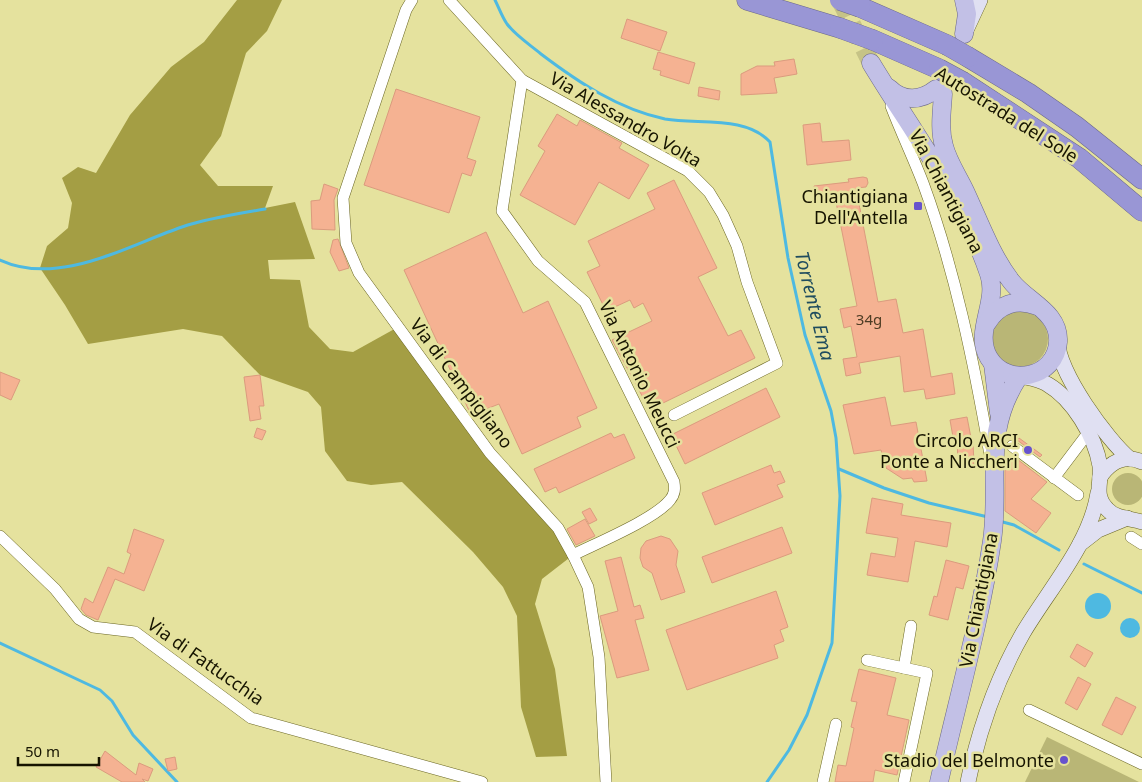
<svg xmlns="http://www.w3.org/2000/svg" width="1142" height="782" font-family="'Noto Sans',sans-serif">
	<rect width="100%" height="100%" fill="#e5e29e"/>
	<!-- green -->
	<g fill="#b9b676">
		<circle cx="1020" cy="339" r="28"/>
		<circle cx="1128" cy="489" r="16"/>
		<path d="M1047,737L1139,782H1025Z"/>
	</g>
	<!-- forest -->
	<path fill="#a49e44" d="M237,0H282L267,31L246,53L221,136L200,165L218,186H273L265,208L295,202L315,259L268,260L270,279L300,280L309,327L330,349L353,352L398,327L573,555L542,579L535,604L555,669L567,756L536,757L521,707L517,616L503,587L473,552L402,482L371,485L347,481L325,451L321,407L308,392L260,375L222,336L183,329L88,344L65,305L40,268L47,246L68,228L72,203L62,178L78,167L96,173L130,115L171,67L204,42Z"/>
	<!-- water -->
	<g fill="#4eb9e1">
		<circle cx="1098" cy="606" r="13"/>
		<circle cx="1130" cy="628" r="10"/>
	</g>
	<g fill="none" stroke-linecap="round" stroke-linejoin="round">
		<!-- stream -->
		<g stroke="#4eb9e1" stroke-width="3">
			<path d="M495,0C499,8 502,17 507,24C516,36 529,44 541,54C578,82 618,109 665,119C698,125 745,115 770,142L788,258L805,335L831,411L836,438L840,496L832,643L807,715L789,750L767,782"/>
			<path d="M0,260C59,287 126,246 182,227C208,218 237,214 265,209"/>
			<path d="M839,469L884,488L929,503L988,517"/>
			<path d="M999,521L1014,525L1059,550"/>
			<path d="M1084,564L1142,593"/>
			<path d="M0,643L100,690L112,701L133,735L177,782"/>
		</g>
	</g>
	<!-- building -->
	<g fill="#f5b292" stroke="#db9b7e">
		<path d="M627,19L667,32L660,51L621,38Z"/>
		<path d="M658,52L695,63L689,84L660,75L661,71L653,69Z"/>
		<path d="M794,59L797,74L774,78L777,93L741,95V74L757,66H775L774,62Z"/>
		<path d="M699,87L720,91L719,100L698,96Z"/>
		<path d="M396,89L480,117L467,158L476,161L471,176L462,173L449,213L364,185Z"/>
		<path d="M557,114L577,126L580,120L622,143L619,148L649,165L629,199L599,182L575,225L520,195L545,151L538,146Z"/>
		<path d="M820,123L822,142L849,140L851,160L807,165L803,125Z"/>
		<path d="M863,177L867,178L868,183L866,187L856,188L878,302L896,299L903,333L923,329L931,377L952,373L955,394L926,399L924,389L904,392L900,356L859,363L861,373L846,376L843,359L857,357L851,326L844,328L840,309L857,306L835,197L817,200L814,186L849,182L848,179Z"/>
		<path d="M674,180L717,268L698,277L728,336L741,330L755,358L663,403L661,399L647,405L612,340L652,321L643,303L634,308L630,300L606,311L587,272L600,266L588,241L655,209L647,193Z"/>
		<path d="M324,184L338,189L334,200L335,230L312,229L311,201L320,200Z"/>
		<path d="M486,232L523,313L548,301L597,408L577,417L581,427L522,454L499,404L471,415L404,270Z"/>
		<path d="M338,239L349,268L339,271L330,252L333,240Z"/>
		<path d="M0,372L20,380L11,400L0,395Z"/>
		<path d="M260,375L264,406H259L261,419L250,421L244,377Z"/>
		<path d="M766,388L780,417L685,464L671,435Z"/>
		<path d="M885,397L891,426L916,422L927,481L914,482L912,478L903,479L886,468L881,450L854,454L843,405Z"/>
		<path d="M967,417L972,443H973L974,464L958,465L957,437H953L950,420Z"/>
		<path d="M257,428L266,431L262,440L254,437Z"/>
		<path d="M611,433L614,438L624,434L635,458L559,493L556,487L545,492L534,469Z"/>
		<path d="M1019,438L1042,455L1040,457L1017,440Z"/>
		<path d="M1013,456L1047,482L1031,499L1051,513L1036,533L1005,511V461Z"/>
		<path d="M771,465L774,473L780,471L785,482L777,485L783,497L715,525L702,493Z"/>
		<path d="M872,498L903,504L901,515L951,523L947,547L915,541L908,582L867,575L871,553L895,557L898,538L866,533Z"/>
		<path d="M590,508L597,520L589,524L582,512Z"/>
		<path d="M585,519L595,536L576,545L567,529Z"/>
		<path d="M782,527L792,553L712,583L702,557Z"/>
		<path d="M134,529L164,540L144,591L115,579L98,620L86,615L81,609L85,598L93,603L108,567L124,574L131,554L127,552Z"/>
		<path d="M661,536L670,539L678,551L676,565L685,592L661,600L652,573L643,567L640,558L641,548L646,541Z"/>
		<path d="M621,557L634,607L640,605L644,618L635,620L649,670L617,678L600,616L618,611L605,561Z"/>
		<path d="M946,560L969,566L963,589L956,587L948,620L929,615L934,596L937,597Z"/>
		<path d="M776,591L788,627L780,630L784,641L774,645L778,658L687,690L666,630Z"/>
		<path d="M1077,644L1093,653L1085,667L1070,657Z"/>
		<path d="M859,669L896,678L887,715L909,720L897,775L875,770L873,782H835L838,765L846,766L854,728L851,727L857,702L851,701Z"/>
		<path d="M1078,677L1091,684L1077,710L1065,703Z"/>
		<path d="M1116,697L1136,707L1122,735L1102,725Z"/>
		<path d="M105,751L136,775L139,763L153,769L148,781L142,779L145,782H122L96,767Z"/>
		<path d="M175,757L177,769L168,771L165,759Z"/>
	</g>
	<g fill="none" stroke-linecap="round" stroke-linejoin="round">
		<!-- primary-tunnel -->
		<path stroke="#c6c386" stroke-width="18" stroke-dasharray="18 9" stroke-linecap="butt" d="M840,0L871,63"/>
		<defs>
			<g id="street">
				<path d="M412,0L406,10L343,198L346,243L359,273L490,453L558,528L573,555L588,587L599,657L606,782"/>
				<path d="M449,0L522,80L502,211L538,261L585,302L674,482C675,489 675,494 670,500C655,519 597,543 573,555"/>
				<path d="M522,80L688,171L709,192L723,215L737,246L747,282L777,363L674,415"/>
				<path d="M891,106C901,132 913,157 923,183C955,270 974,363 990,455"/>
				<path d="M1012,446L1078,495"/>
				<path d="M1054,478L1088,433"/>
				<path d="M0,536L55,589L79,619L93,627L135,632L251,718L482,782"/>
				<path d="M1131,537L1142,544"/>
				<path d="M867,660L927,673L904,782"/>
				<path d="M904,668L911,626"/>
				<path d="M1029,710L1142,764"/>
				<path d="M823,782L836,724"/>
			</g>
			<g id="secondary">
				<path d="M967,28L980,0"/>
				<path d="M1058,341C1056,370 1108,441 1130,459"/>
				<path d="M1021,376C1030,378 1039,379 1047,384C1073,399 1095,436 1100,466C1102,482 1093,495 1107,509C1116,519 1130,518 1142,522"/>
				<path d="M1100,477C1110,462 1125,454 1142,462"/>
				<path d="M1080,544L1098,530L1127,518"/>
				<path d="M968,782C979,729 996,680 1023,633C1049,589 1090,544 1098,493"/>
			</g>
			<g id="primary">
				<path d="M964,0L967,14L964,34"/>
				<path d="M871,63C912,131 963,197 989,274C999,302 973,332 989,358C1007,388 1056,378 1058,342C1060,312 1027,302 1011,281C991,255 979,221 965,191C958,176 948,162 944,146C939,129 942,111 943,94"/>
				<path d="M889,88C903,102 921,101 936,89"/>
				<path d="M987,323C998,304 1017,298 1037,306"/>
				<path d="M993,364L999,413"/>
				<path d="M939,782C957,702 980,622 992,541C1001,480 981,434 1019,376"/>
			</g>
			<g id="highway">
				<path d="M747,0L840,28"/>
				<path d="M860,7L947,45"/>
				<path d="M873,40L939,69"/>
				<path d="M968,57L1028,93L1077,127L1142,179"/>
				<path d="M963,82L1079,158L1142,211"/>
			</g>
		</defs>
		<!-- street casing -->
		<use href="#street" stroke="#6a6623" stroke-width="12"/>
		<!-- secondary casing -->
		<use href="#secondary" stroke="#6a6623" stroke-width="16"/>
		<!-- primary casing -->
		<use href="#primary" stroke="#6b688a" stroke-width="19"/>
		<!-- highway casing -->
		<use href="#highway" stroke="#6b688a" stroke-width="21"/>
		<!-- street -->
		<use href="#street" stroke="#fff" stroke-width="11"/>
		<!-- secondary -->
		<use href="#secondary" stroke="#e0e0f2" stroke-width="15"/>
		<!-- primary -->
		<use href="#primary" stroke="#c2c0e6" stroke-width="18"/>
		<!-- highway -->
		<use href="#highway" stroke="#9996d5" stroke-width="20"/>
		<defs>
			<g id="highway-bridge">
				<path d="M840,0L860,7"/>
				<path d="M840,28L873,40"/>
				<path d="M947,45L968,57"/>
				<path d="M939,69L963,82"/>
			</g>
		</defs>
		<!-- highway-bridge casing -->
		<use href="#highway-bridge" stroke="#6b688a" stroke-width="21" stroke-linecap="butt"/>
		<!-- highway-bridge -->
		<use href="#highway-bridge" stroke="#9996d5" stroke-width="20"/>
	</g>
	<!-- markers -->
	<g fill="#6753cd" stroke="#e5e29e" stroke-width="2">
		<rect x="913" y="201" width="10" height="10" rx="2.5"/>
		<circle cx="1028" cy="450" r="5"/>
		<circle cx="1064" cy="760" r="5"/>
	</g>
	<g text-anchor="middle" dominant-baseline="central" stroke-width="5" stroke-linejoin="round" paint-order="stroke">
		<!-- number labels -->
		<g font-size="15" fill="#4e3c24">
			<text x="869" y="319">34g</text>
		</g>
		<!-- street labels -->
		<g font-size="18" fill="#161400" stroke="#e5e29e">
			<text transform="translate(1007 114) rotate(32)">Autostrada del Sole</text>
			<text transform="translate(626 119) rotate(30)">Via Alessandro Volta</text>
			<text transform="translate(947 191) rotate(62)">Via Chiantigiana</text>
			<text transform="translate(640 374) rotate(64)">Via Antonio Meucci</text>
			<text transform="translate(462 383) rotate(53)">Via di Campigliano</text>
			<text transform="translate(978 600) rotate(-79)">Via Chiantigiana</text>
			<text transform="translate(206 661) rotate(35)">Via di Fattucchia</text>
		</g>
		<!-- poi labels -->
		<g font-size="18" fill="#161400" stroke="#e5e29e" text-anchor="end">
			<text x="908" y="196">Chiantigiana<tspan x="908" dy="21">Dell'Antella</tspan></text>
			<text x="1018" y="440">Circolo ARCI<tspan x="1018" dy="21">Ponte a Niccheri</tspan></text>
			<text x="1054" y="760">Stadio del Belmonte</text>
		</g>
		<!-- water labels -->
		<g font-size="19" font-style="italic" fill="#1f4c5e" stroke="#e5e29e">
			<text transform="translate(815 306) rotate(76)">Torrente Ema</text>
		</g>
	</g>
	<!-- scale -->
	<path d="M18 757v8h81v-8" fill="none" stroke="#161400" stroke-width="2.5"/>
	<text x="25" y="757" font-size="15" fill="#161400" stroke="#e5e29e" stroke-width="4" paint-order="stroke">50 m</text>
</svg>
